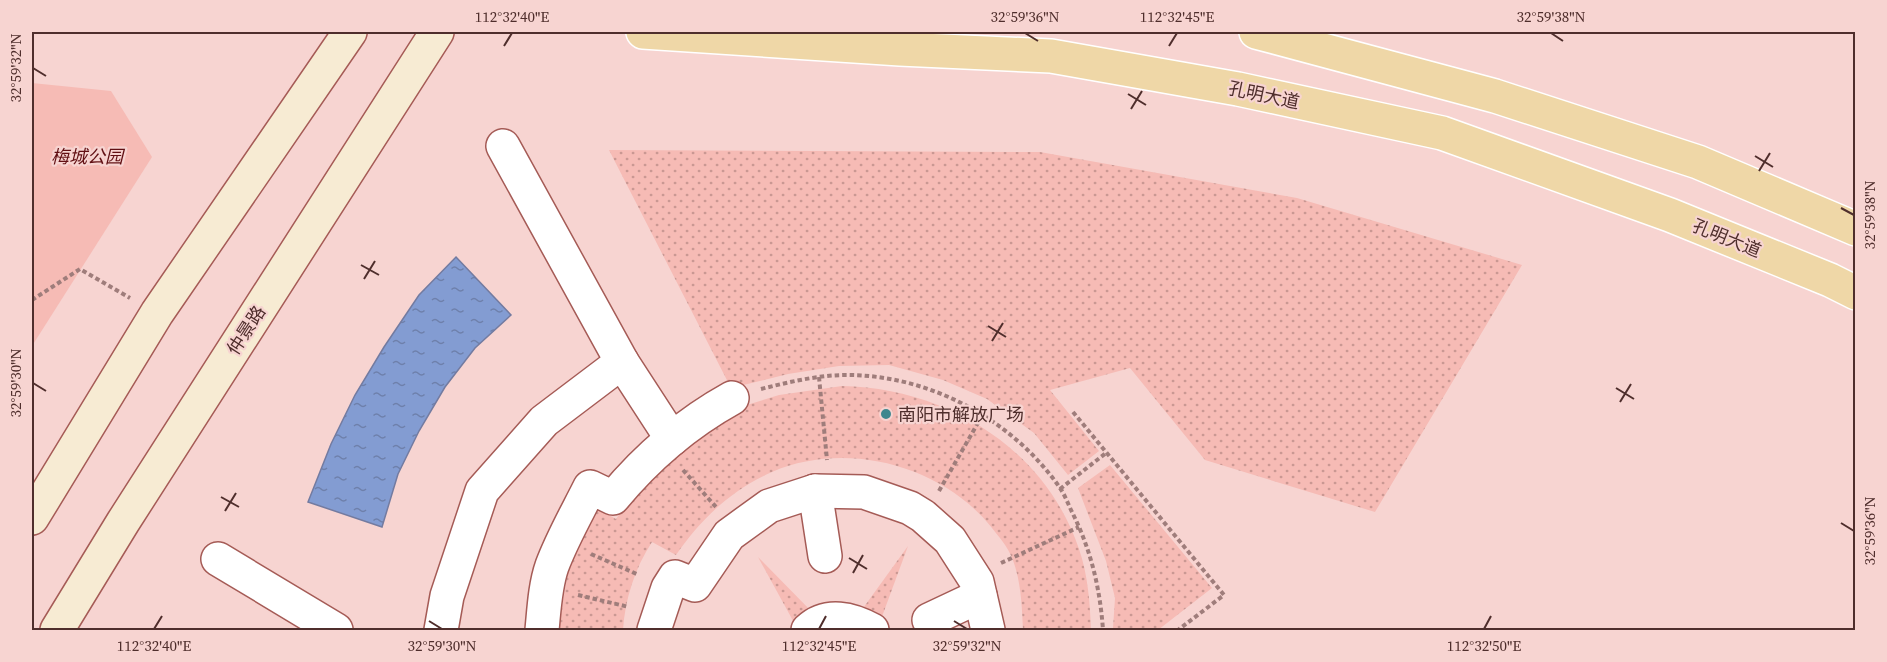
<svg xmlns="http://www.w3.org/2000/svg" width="1887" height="662" font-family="'Source Serif 4','Noto Sans SC',serif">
	<defs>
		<pattern id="grass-dots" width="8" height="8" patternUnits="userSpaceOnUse" patternTransform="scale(1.5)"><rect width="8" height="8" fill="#f6bbb5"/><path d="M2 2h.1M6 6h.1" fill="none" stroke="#ca9893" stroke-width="1.8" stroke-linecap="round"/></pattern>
		<pattern id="water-ripples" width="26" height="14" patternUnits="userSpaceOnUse" patternTransform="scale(1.5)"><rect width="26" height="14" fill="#839cd2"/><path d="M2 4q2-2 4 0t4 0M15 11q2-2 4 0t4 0" fill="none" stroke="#6e80ab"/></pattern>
	</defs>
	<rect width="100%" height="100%" fill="#f7d4d1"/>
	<!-- grass -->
	<g fill="url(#grass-dots)">
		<path d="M609,150L1040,152L1297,198L1522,265L1375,512L1205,460L1130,368L1050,390L1099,451L1068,475L1034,433L987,399L943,380L889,365L839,366L788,374L731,388Z"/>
		<path d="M842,386C946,388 1045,448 1079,549C1088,575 1090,603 1091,630H1023C1022,607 1021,580 1012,558C1008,547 999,537 992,528C942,465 846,440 772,472C731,490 701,519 676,555L652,542C635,568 625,599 623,630H558L568,572L586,528L596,508L616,519L644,480L737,408L779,395Z"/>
		<path d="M1110,465L1212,588L1158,630H1117L1113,628L1115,598L1106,561L1078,488Z"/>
		<path d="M908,546L880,622L861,611Z"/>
		<path d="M758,557L815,615L797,628Z"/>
	</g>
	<!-- green -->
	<path fill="#f6bbb5" d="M32,83L111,91L152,157L32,346Z"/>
	<!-- water -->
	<path fill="url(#water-ripples)" stroke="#737ba0" stroke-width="1.5" d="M456,257L511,315L475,348L445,387L419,431L398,474L382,527L308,502L331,444L355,395L384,347L419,295Z"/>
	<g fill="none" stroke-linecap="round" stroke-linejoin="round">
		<defs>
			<g id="street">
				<path d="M622,362L672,439"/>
				<path d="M815,491L825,556"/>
				<path d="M218,559L336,630"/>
				<path d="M929,620L980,596"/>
				<path d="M441,630L447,596L482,491L544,421L622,362L503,146"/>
				<path d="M542,630C544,610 545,586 552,566C562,539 577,513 590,487L613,498C647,457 685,424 732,398"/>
				<path d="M654,630L668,588L675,577L695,585L729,535L769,506L815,491L864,492L910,508L923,516L950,540L977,582L988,630"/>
				<path d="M808,630C827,612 852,619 872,630"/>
			</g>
			<g id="secondary">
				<path d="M32,518L157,313L350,32"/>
				<path d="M57,630L123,522L437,32"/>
			</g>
			<g id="primary">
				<path d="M643,32L900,49L1051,56L1238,89L1442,133L1670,215L1830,280L1856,293"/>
				<path d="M1256,32L1495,96L1698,162L1856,229"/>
			</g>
		</defs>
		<!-- street casing -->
		<use href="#street" stroke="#a55b56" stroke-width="36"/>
		<!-- secondary casing -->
		<use href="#secondary" stroke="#a55b56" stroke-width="36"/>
		<!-- primary casing -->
		<use href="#primary" stroke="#fff" stroke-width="36"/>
		<!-- path -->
		<g stroke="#9f7d7b" stroke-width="4" stroke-dasharray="4.5 3" stroke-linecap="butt">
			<path d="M32,300L80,269L130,298"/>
			<path d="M819,377L827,460"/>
			<path d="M761,389C789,382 818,375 847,375C930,375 1013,420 1060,488C1065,495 1068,504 1072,512C1091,550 1100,588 1103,630"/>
			<path d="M1073,412L1224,595L1178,630"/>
			<path d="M683,470L716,507"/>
			<path d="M1060,489L1106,453"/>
			<path d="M939,491L983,414"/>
			<path d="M591,554L639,575"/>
			<path d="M1001,563L1079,527"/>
			<path d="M578,595L629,607"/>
		</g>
		<!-- street -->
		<use href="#street" stroke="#fff" stroke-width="33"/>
		<!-- secondary -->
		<use href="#secondary" stroke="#f7ebd3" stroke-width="33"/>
		<!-- primary -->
		<use href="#primary" stroke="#efd7a7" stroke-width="33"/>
	</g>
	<!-- ticks -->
	<path fill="none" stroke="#4f2e2c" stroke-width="2" d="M1025,33L1038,41M1551,33L1563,41M504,46L512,33M1169,46L1177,33M33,68L46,76M1128,94L1146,105M1131,109L1142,91M1755,156L1773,167M1759,171L1770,153M1841,208L1854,215M361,265L379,275M364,279L375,261M988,326L1006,337M992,341L1003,323M33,383L46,391M1616,388L1634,399M1620,402L1631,384M221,497L239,507M225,511L236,493M1841,523L1854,531M849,558L867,569M853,573L863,555M429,621L442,629M954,621L967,629M154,629L162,616M819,629L826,616M1484,629L1491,616"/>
	<!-- markers -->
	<circle fill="#3f878e" stroke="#f7d4d1" stroke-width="2" cx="886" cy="414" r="6"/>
	<g text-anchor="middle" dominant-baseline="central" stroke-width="4.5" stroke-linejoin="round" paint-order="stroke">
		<!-- street labels -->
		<g font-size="18" fill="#4f2e2c" stroke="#f7d4d1">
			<text transform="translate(1264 95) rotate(12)">孔明大道</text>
			<text transform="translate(1727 238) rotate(22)">孔明大道</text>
			<text transform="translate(246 330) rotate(-57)">仲景路</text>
		</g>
		<!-- park labels -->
		<g font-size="18" font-style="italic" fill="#610f13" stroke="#f7d4d1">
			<text x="87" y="156">梅城公园</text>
		</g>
		<!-- poi labels -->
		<g font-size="18" fill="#4f2e2c" stroke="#f7d4d1" text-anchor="start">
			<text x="898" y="414">南阳市解放广场</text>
		</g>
	</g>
	<!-- border -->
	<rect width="1887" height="662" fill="none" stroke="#f7d4d1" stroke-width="66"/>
	<rect x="33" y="33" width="1821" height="596" fill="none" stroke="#4f2e2c" stroke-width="2"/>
	<g font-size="15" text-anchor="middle" fill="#4f2e2c">
		<text x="512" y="22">112°32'40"E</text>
		<text x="1025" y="22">32°59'36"N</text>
		<text x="1177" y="22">112°32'45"E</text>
		<text x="1551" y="22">32°59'38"N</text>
		<text transform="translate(16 68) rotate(-90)" y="5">32°59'32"N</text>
		<text transform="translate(1870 215) rotate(-90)" y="5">32°59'38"N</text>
		<text transform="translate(16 383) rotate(-90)" y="5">32°59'30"N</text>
		<text transform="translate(1870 531) rotate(-90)" y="5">32°59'36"N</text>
		<text x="154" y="651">112°32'40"E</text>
		<text x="442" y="651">32°59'30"N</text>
		<text x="819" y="651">112°32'45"E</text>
		<text x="967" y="651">32°59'32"N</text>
		<text x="1484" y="651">112°32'50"E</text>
	</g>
</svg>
